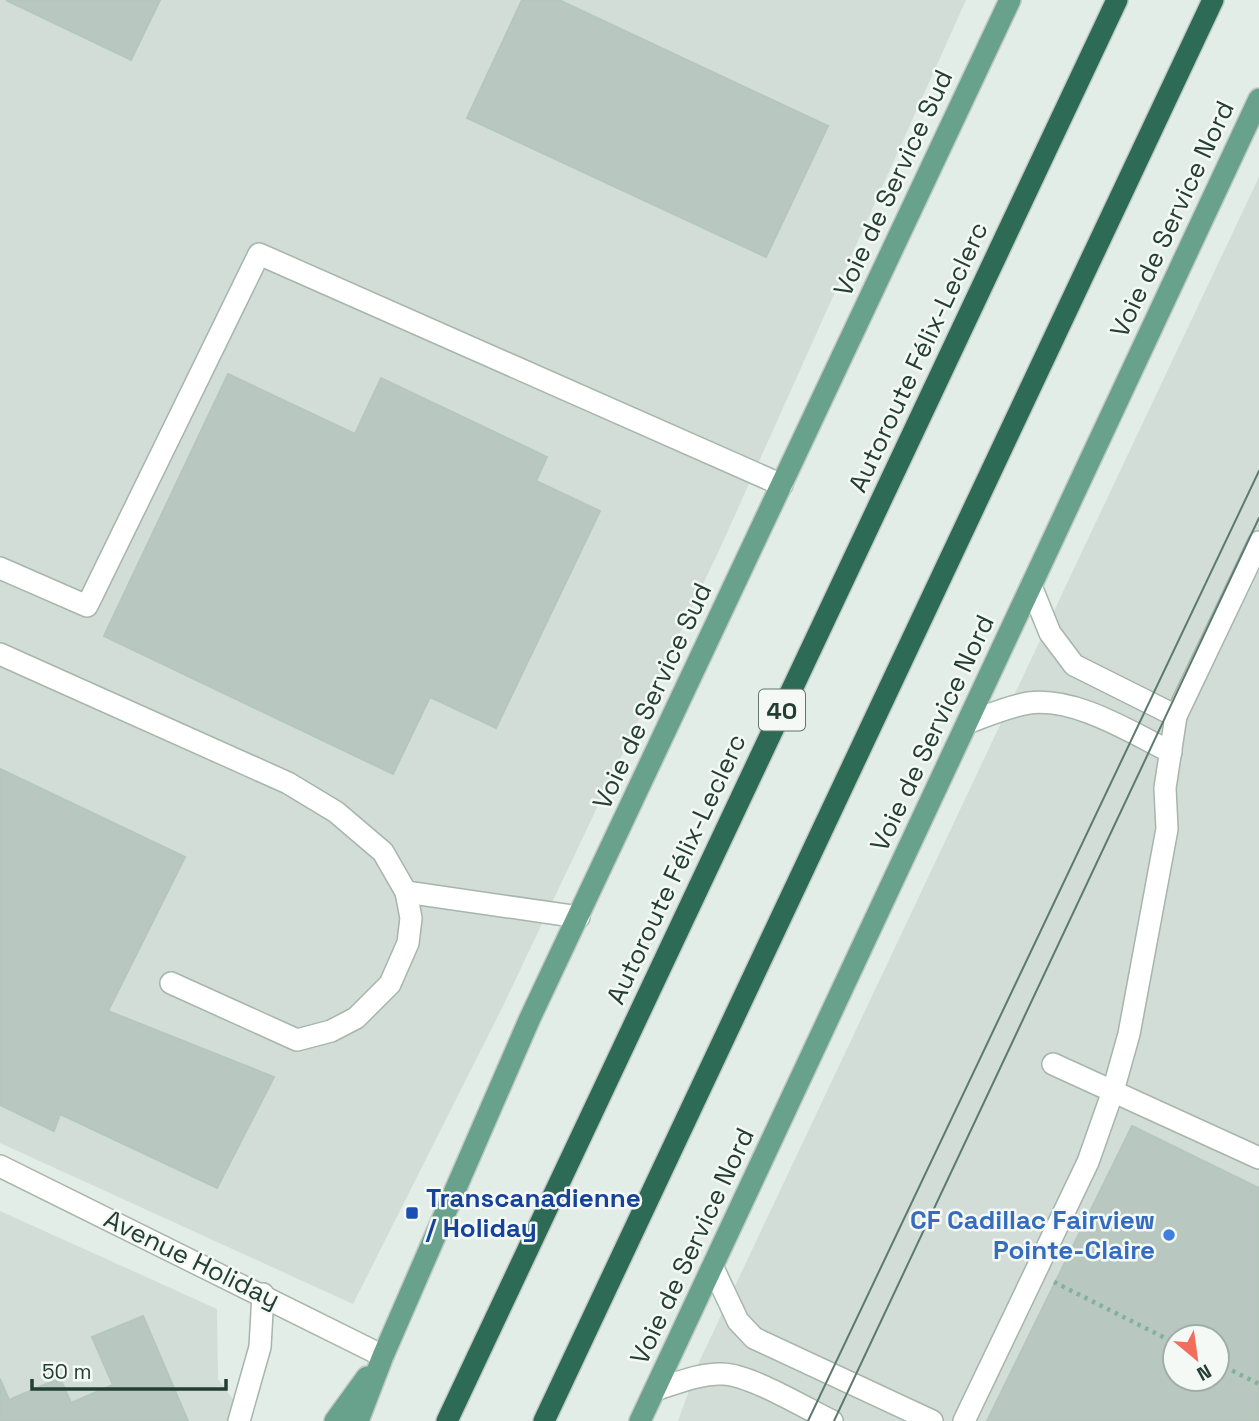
<svg xmlns="http://www.w3.org/2000/svg" width="1259" height="1421" font-family="'Space Grotesk',sans-serif">
	<rect width="100%" height="100%" fill="#e3ede7"/>
	<!-- built -->
	<g fill="#d1ddd6" fill-rule="evenodd">
		<path d="M0,0H966L722,544L504,1004L353,1304L0,1143Z"/>
		<path d="M1259,177V1421H678L700,1360ZM1175,1337H1217V1379H1175Z"/>
		<path d="M0,1211L217,1309L218,1379L249,1421H0Z"/>
	</g>
	<!-- building -->
	<g fill="#b8c8c0" stroke="#b5c7bd" stroke-width="2" fill-rule="evenodd">
		<path d="M6,0H160L131,60Z"/>
		<path d="M522,0H559L828,126L766,257L467,118Z"/>
		<path d="M228,374L355,434L381,378L547,457L536,481L600,511L496,728L430,697L393,774L104,636Z"/>
		<path d="M0,769L185,857L108,1011L274,1077L217,1188L60,1114L54,1131L0,1105Z"/>
		<path d="M1132,1126L1259,1188V1421H987ZM1175,1337H1217V1379H1175Z"/>
		<path d="M143,1316L188,1421H0V1379L9,1400L60,1378L71,1403L113,1385L92,1337Z"/>
	</g>
	<g fill="none" stroke-linecap="round" stroke-linejoin="round">
		<defs>
			<g id="minor">
				<path d="M0,568L87,606L259,254L782,485"/>
				<path d="M1031,586L1050,633L1074,665L1176,716"/>
				<path d="M0,654L288,783L336,812L383,852L406,892L411,918L408,943L390,984L356,1018L331,1031L297,1040L171,983"/>
				<path d="M967,723C987,716 1008,706 1029,703C1076,697 1130,732 1171,752"/>
				<path d="M406,892L579,917"/>
				<path d="M1053,1064L1259,1158"/>
				<path d="M0,1166L383,1356"/>
				<path d="M713,1268L738,1321L754,1338L932,1421"/>
				<path d="M655,1390C677,1383 701,1373 723,1374C751,1375 805,1408 832,1421"/>
				<path d="M239,1421L260,1347L263,1294"/>
				<path d="M964,1421L1088,1162L1113,1091L1129,1034L1167,829L1165,788L1176,716L1259,542"/>
			</g>
			<g id="major">
				<path d="M335,1421L367,1377"/>
				<path d="M358,1421L383,1356L530,1018L1010,0"/>
				<path d="M640,1421L1259,99"/>
			</g>
			<g id="highway">
				<path d="M447,1421L1117,0"/>
				<path d="M544,1421L1213,0"/>
			</g>
		</defs>
		<!-- minor casing -->
		<use href="#minor" stroke="#a6b5ad" stroke-width="24"/>
		<!-- major casing -->
		<use href="#major" stroke="#c1c9c6" stroke-width="24"/>
		<!-- highway casing -->
		<use href="#highway" stroke="#c1c9c6" stroke-width="24"/>
		<!-- path -->
		<g stroke="#83b19c" stroke-width="4.5" stroke-dasharray="3.5 5" stroke-linecap="butt">
			<path d="M1054,1282L1175,1343"/>
			<path d="M1217,1363L1259,1384"/>
		</g>
		<!-- minor -->
		<use href="#minor" stroke="#fff" stroke-width="21"/>
		<!-- major -->
		<use href="#major" stroke="#68a28c" stroke-width="21"/>
		<!-- highway -->
		<use href="#highway" stroke="#2e6b56" stroke-width="21"/>
		<!-- tram -->
		<g stroke="#5d7a6e" stroke-width="2">
			<path d="M808,1421L1259,471"/>
			<path d="M834,1421L1259,518"/>
		</g>
	</g>
	<!-- markers -->
	<rect fill="#1a4fb4" stroke="#f4f9f6" stroke-width="2.5" x="405" y="1206" width="14" height="14" rx="3.5"/>
	<circle fill="#3f7fe0" stroke="#f4f9f6" stroke-width="2.5" cx="1169" cy="1235" r="7"/>
	<g text-anchor="middle" dominant-baseline="central" stroke-width="5" stroke-linejoin="round" paint-order="stroke">
		<!-- shield labels -->
		<rect fill="#f4f9f6" stroke="#62766e" stroke-width="2" x="759" y="689.5" width="46" height="41" rx="5"/>
		<g font-size="24" font-weight="bold" fill="#233e33">
			<text x="782" y="710">40</text>
		</g>
		<!-- street labels -->
		<g font-size="26" fill="#233e33" stroke="#f4f9f6">
			<text transform="translate(893 183) rotate(-65)">Voie de Service Sud</text>
			<text transform="translate(1172 219) rotate(-65)">Voie de Service Nord</text>
			<text transform="translate(918 357) rotate(-65)">Autoroute Félix-Leclerc</text>
			<text transform="translate(652 696) rotate(-65)">Voie de Service Sud</text>
			<text transform="translate(932 733) rotate(-65)">Voie de Service Nord</text>
			<text transform="translate(676 869) rotate(-65)">Autoroute Félix-Leclerc</text>
			<text transform="translate(692 1246) rotate(-65)">Voie de Service Nord</text>
			<text transform="translate(192 1259) rotate(26)">Avenue Holiday</text>
		</g>
		<!-- transit labels -->
		<g font-size="26" font-weight="bold" fill="#164399" stroke="#f4f9f6" text-anchor="start">
			<text x="426" y="1198">Transcanadienne<tspan x="426" dy="30">/ Holiday</tspan></text>
		</g>
		<!-- shop labels -->
		<g font-size="26" font-weight="bold" fill="#366cbe" stroke="#f4f9f6" text-anchor="end">
			<text x="1155" y="1220">CF Cadillac Fairview<tspan x="1155" dy="30">Pointe-Claire</tspan></text>
		</g>
	</g>
	<!-- north arrow -->
	<g transform="translate(1196 1358) rotate(151)"><circle r="33" fill="#f4f9f6" stroke="#a0aea8" stroke-width="2"/>
	<path d="M0-5L12 26L0 18L-12 26Z" fill="#f26d5c"/>
	<text y="-10" font-size="19" font-weight="bold" text-anchor="middle" fill="#233e33">N</text>
	</g>
	<!-- scale -->
	<path d="M32 1379v10h194v-10" fill="none" stroke="#233e33" stroke-width="3.5"/>
	<text x="42" y="1379" font-size="21" fill="#233e33" stroke="#f4f9f6" stroke-width="5" paint-order="stroke">50 m</text>
</svg>
